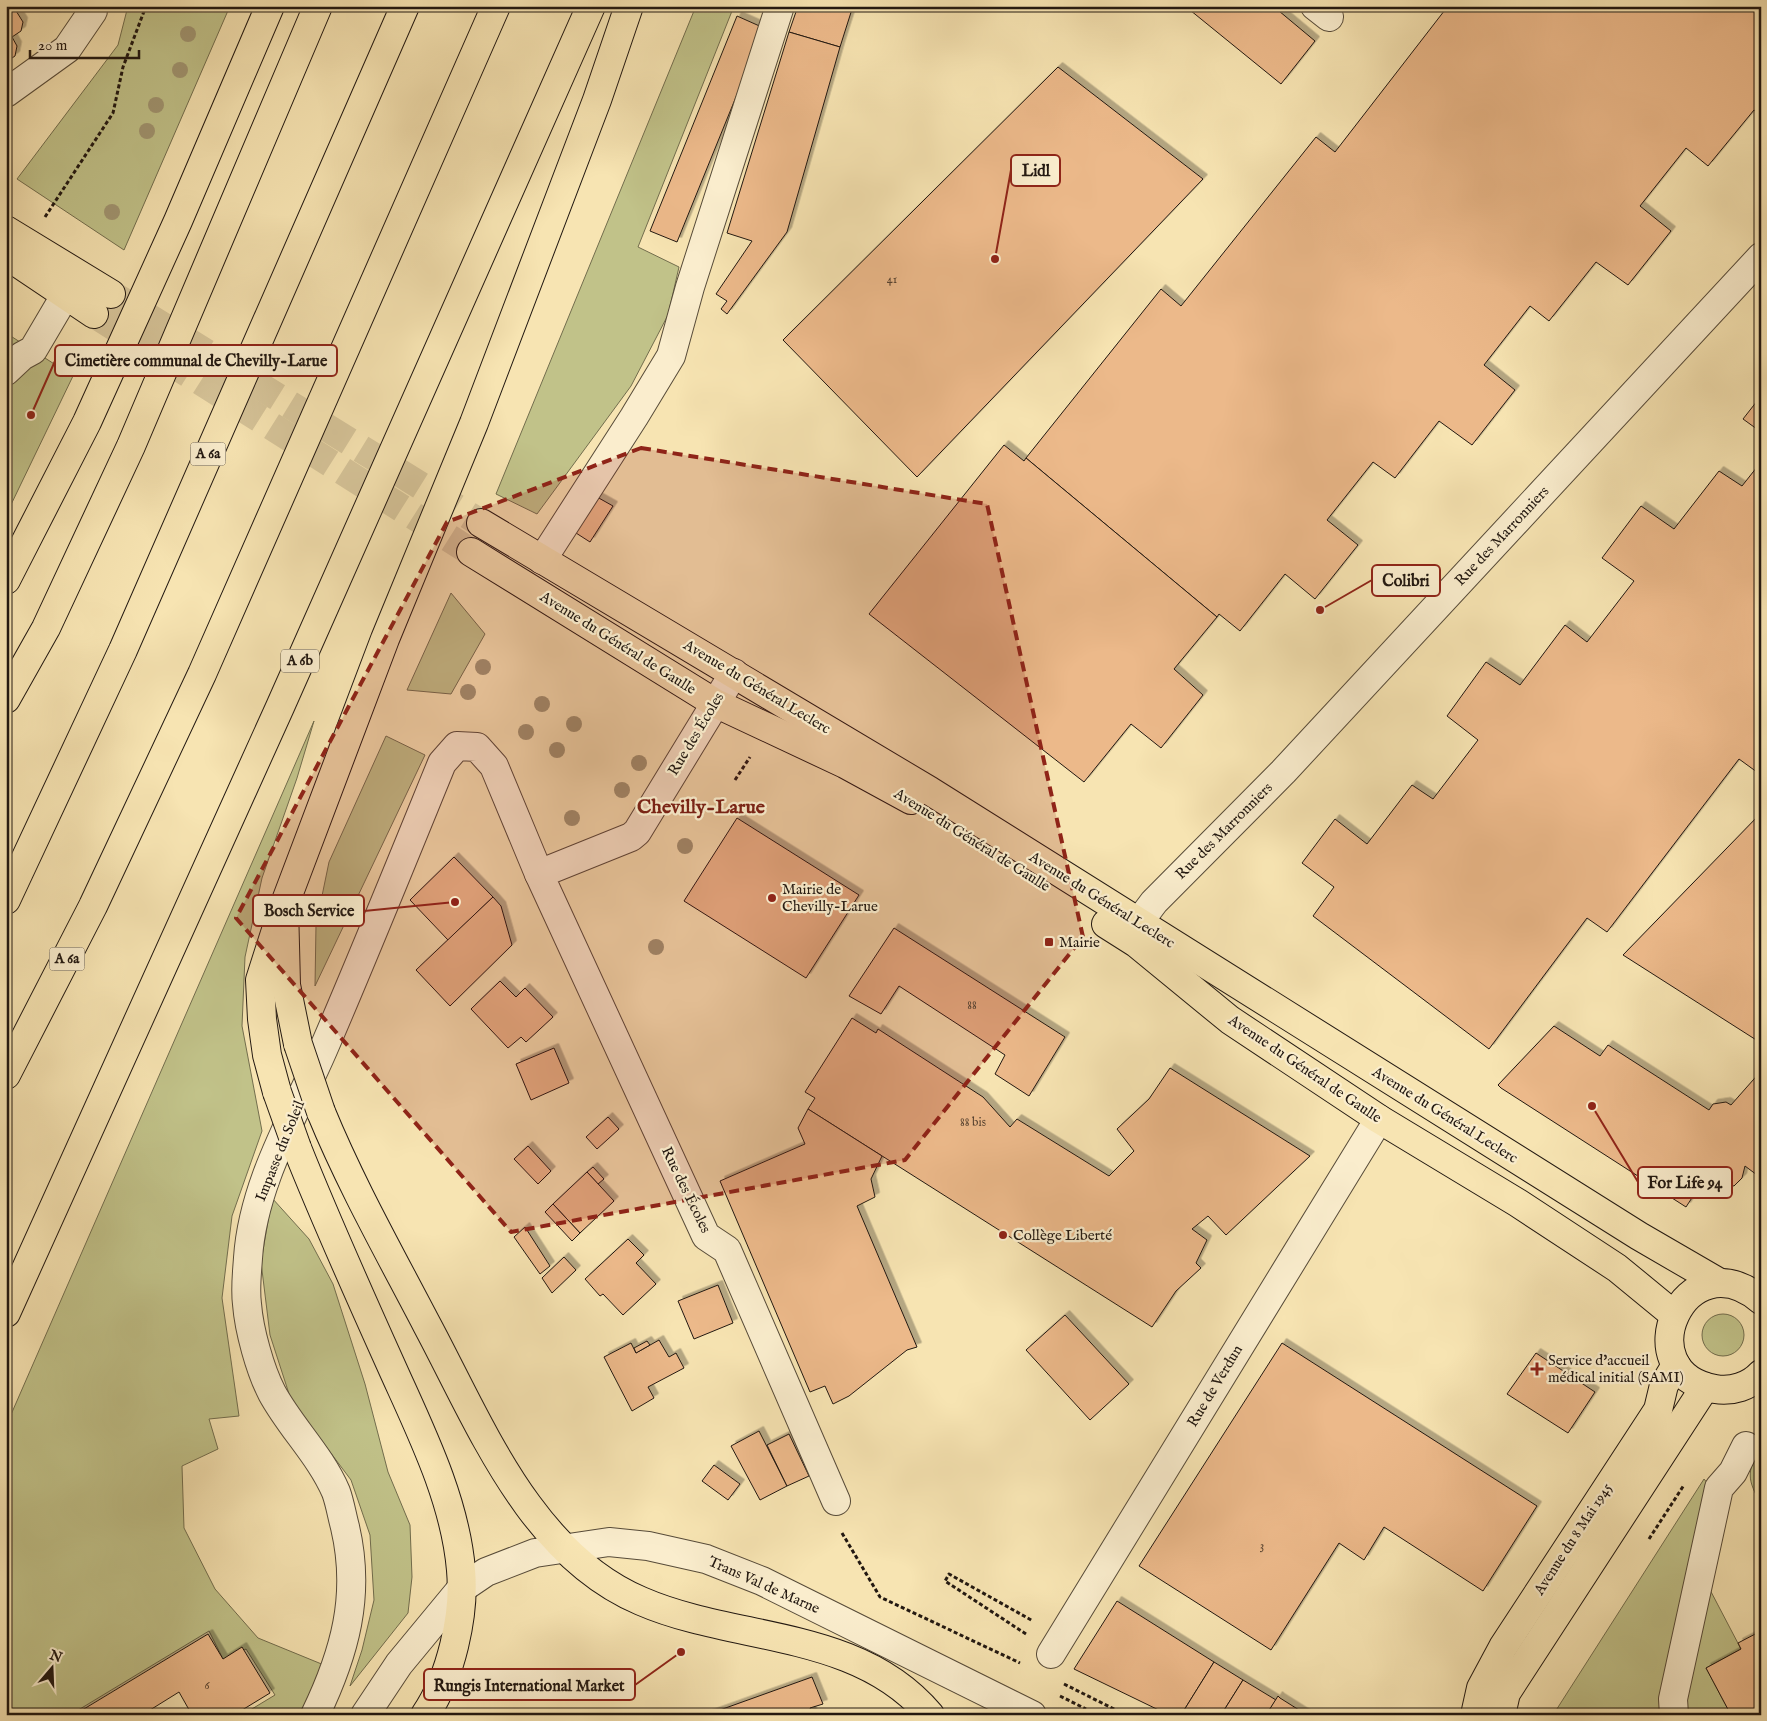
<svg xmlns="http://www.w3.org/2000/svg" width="1767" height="1721" font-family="'IM FELL English',serif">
	<defs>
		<filter id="shadow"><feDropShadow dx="4.5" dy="-4.5" stdDeviation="0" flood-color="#0004"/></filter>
	</defs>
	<rect width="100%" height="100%" fill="#f7e4b2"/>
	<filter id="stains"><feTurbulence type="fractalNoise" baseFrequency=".004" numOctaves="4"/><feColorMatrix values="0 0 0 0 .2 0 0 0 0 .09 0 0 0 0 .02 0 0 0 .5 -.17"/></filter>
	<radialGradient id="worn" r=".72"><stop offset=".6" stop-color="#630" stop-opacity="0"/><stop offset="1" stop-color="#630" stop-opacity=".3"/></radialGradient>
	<!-- green -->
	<g fill="#c1c289" stroke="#726d4d">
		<path d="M128,6H230L124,250L17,179L118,45Z"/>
		<path d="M696,6H734L638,247L679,267L668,315L631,386L537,514L496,494Z"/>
		<path d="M6,333L73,376L6,515Z"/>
		<path d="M451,593L485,634L451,694L407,690Z"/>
		<path d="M314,721L297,778L262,878L245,957L242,1026L262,1131L232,1216L222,1298L239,1416L209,1419L218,1449L182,1466L184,1528L215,1589L258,1638L324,1665L301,1715H242L275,1695L246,1649L224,1661L209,1631L70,1715H6V1426Z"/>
		<path d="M386,736L425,755L315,986L316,925L329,862Z"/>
		<path d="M272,1198L309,1239L333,1284L365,1384L388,1472L410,1525L412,1577L408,1613L350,1686L362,1650L374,1600L370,1535L351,1480L291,1400L270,1335L261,1262Z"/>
		<circle cx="1723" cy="1335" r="21"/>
		<path d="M1759,1448L1761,1450V1504C1747,1479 1747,1473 1759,1448Z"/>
		<path d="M1704,1479L1709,1485L1708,1586L1741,1649L1706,1668L1731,1715H1553Z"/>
	</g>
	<!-- building -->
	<g fill="#ecb98a" stroke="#221811" filter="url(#shadow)">
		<path d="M6,6H13L23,22L21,31L12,37L17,46L15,56L6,62Z"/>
		<path d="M798,6H853L840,47L789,32Z"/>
		<path d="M1185,6H1273L1315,41L1281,84Z"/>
		<path d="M1448,6H1761V115L1754,110L1708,166L1686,148L1640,206L1671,231L1628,285L1596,262L1549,321L1530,306L1484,365L1515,390L1472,445L1439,421L1395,478L1373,462L1327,520L1358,545L1315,599L1285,574L1240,631L1219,614L1217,617L1026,458L1161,289L1181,306L1316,137L1335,152Z"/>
		<path d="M737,16L764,28L677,242L650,231Z"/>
		<path d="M789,32L840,47L787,232L727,314L721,309L727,301L716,294L752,241L727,233Z"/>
		<path d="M1058,67L1203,179L917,477L783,340Z"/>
		<path d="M1761,396V432L1743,419Z"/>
		<path d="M1004,445L1024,461L1026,458L1217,617L1174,669L1203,695L1161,748L1131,724L1084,782L869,614Z"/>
		<path d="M1761,462V775L1739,759L1607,932L1587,918L1489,1049L1313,916L1334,887L1302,863L1335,819L1367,844L1412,785L1433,799L1478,740L1447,716L1486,662L1520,685L1565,625L1587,642L1634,581L1602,558L1641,506L1674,529L1719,471L1742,486Z"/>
		<path d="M597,497L613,506L590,542L576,533Z"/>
		<path d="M1761,813V1043L1623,955Z"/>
		<path d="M737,818L859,895L806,978L684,901Z"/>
		<path d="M454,857L493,897L448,940L410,900Z"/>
		<path d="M493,897L501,906L512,945L450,1006L416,970Z"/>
		<path d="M894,928L1065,1037L1029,1096L995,1074L1005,1055L899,986L881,1014L849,996Z"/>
		<path d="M500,981L516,997L525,988L553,1017L526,1042L521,1037L508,1048L471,1009Z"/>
		<path d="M852,1018L876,1033L878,1029L983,1097L1010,1127L1017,1119L1109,1176L1134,1151L1117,1129L1149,1099L1170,1068L1310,1156L1226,1235L1208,1216L1192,1229L1207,1240L1196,1263L1201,1268L1176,1291L1152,1327L808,1109L815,1098L805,1092Z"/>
		<path d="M1554,1026L1600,1056L1608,1045L1709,1110L1713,1104L1726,1102L1731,1105L1761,1071V1171L1757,1175L1745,1166L1742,1178L1734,1186L1718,1182L1711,1173H1708L1686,1207L1501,1088L1498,1085Z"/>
		<path d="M554,1048L569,1083L531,1100L516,1064Z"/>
		<path d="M808,1109L882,1156L871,1179L875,1197L857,1206L917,1347L907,1350L849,1396L833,1404L825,1386L810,1392L720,1181L805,1144L798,1128Z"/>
		<path d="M608,1117L619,1129L597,1149L586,1137Z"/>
		<path d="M528,1146L551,1171L538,1184L514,1159Z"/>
		<path d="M593,1167L604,1179L598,1184L587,1172Z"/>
		<path d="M587,1172L614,1201L580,1233L553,1204Z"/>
		<path d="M553,1204L580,1233L572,1241L545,1212Z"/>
		<path d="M525,1227L550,1266L540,1274L514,1237Z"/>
		<path d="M628,1239L644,1255L636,1263L656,1284L623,1315L603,1294L600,1296L585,1279Z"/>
		<path d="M564,1257L576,1270L552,1293L542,1278Z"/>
		<path d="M718,1285L733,1323L694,1339L678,1301Z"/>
		<path d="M1065,1315L1129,1384L1090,1420L1026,1350Z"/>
		<path d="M659,1340L669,1357L676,1353L684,1368L648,1387L654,1398L632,1411L604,1357L631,1343L636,1353Z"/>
		<path d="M647,1341L650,1345L636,1353L634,1348Z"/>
		<path d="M1282,1343L1537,1506L1483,1591L1384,1527L1364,1560L1339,1543L1271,1650L1139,1566Z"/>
		<path d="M1536,1353L1595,1392L1568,1433L1507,1394Z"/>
		<path d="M759,1431L787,1486L760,1500L731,1446Z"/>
		<path d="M789,1434L809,1476L787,1486L767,1445Z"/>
		<path d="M714,1465L740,1484L728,1500L702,1481Z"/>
		<path d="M1117,1601L1214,1662L1181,1715H1169L1074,1669Z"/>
		<path d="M1761,1631V1715H1731L1706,1668L1741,1649L1738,1643Z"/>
		<path d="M208,1634L223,1659L242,1647L270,1693L234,1715H192L179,1692L142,1715H74Z"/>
		<path d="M1214,1662L1243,1680L1221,1715H1181Z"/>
		<path d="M812,1677L823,1704L810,1708L813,1715H706Z"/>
		<path d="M1243,1680L1276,1700L1266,1715H1221Z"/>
		<path d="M1278,1696L1280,1698L1307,1715H1266Z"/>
	</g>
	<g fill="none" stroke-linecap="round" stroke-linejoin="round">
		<!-- major-tunnel -->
		<g stroke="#d7c59a" stroke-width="28" stroke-dasharray="28 14" stroke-linecap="butt">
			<path d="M111,294L481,523"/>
			<path d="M94,314L471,552"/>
		</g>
		<defs>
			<g id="minor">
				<path d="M1315,6L1329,17"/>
				<path d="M6,93L67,49L93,11V6"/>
				<path d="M6,371L22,356L33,350L66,294"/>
				<path d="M542,560L634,417L671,356L690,287L780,6"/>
				<path d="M734,673L637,832L631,837L539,874L706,1236L727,1250L836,1501"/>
				<path d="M1139,922L1154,902L1283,772L1761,257"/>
				<path d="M1051,1654L1379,1119"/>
				<path d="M315,1715C345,1653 361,1595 345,1527C342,1516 340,1503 336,1492C320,1455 291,1428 272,1393C260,1370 249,1330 247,1304C245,1289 247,1273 248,1258C253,1181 297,1112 326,1043C366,950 404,856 442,763L457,746L477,747L494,766L539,874"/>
				<path d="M365,1715L399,1664L461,1589L486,1572L535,1553L609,1542L648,1546L706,1559L762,1581L1032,1715"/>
				<path d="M1674,1715L1673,1699L1719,1488L1733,1472L1746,1446"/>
			</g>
			<g id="major">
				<path d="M6,230L111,294"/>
				<path d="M6,255L94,314"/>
				<path d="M481,523L930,791L1639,1236L1720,1283"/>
				<path d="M471,552L715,703L845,764L911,800"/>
				<path d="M1106,924L1136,943L1230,1020L1379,1119L1518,1203L1617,1268L1673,1314"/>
				<path d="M1761,1300C1685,1236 1624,1373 1715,1389C1732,1392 1750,1386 1761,1374"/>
				<path d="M1475,1715L1481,1688L1503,1647L1658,1410L1664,1385L1676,1365"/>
				<path d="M1501,1715L1506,1693L1705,1387"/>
			</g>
			<g id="highway">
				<path d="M6,580L87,422L178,221L270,6"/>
				<path d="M6,699L46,628L131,446L318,6"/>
				<path d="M6,900L123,650L405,6"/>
				<path d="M276,930L260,980L262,1019L267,1055L277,1092"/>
				<path d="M298,1044L286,985L284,906L385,639L474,423L597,100L629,6"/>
				<path d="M6,1075L93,906L202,674L496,6"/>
				<path d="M321,1112C351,1185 390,1254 427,1325C480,1424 530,1554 641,1601C735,1642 858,1629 930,1715"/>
				<path d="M297,1148C326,1221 358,1292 390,1363C419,1428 455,1498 461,1570C465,1615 451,1677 425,1715"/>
				<path d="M6,1313L280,707L591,6"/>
			</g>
		</defs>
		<!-- minor casing -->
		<use href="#minor" stroke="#574b39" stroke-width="30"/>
		<!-- major casing -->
		<use href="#major" stroke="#221811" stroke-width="30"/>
		<!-- highway casing -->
		<use href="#highway" stroke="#221811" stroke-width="30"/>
		<!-- path -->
		<g stroke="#221811" stroke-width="3" stroke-dasharray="4 2.5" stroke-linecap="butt">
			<path d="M45,217L113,113L123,67L146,6"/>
			<path d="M735,780L750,757"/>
			<path d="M842,1533L880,1597L1020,1663"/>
			<path d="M1649,1539L1684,1485"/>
			<path d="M1026,1634L945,1581L949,1574L1033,1621"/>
			<path d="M1064,1684L1126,1715"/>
			<path d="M1060,1696L1086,1709"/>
		</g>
		<!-- minor -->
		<use href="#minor" stroke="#faedcd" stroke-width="28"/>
		<!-- major -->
		<use href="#major" stroke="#f7e4b2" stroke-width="28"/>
		<!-- highway -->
		<use href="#highway" stroke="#f7e4b2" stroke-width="28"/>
		<defs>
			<g id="highway-bridge">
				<path d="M298,1044L321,1112"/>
				<path d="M277,1092L297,1148"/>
			</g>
		</defs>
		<!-- highway-bridge casing -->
		<use href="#highway-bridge" stroke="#221811" stroke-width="30" stroke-linecap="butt"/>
		<!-- highway-bridge -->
		<use href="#highway-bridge" stroke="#f7e4b2" stroke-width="28"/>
	</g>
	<!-- trees -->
	<g fill="#a19571">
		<circle cx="188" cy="34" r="8"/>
		<circle cx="180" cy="70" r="8"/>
		<circle cx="156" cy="105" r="8"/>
		<circle cx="147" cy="131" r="8"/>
		<circle cx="112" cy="212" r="8"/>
		<circle cx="483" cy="667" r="8"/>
		<circle cx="468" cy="692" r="8"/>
		<circle cx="542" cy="704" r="8"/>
		<circle cx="574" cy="724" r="8"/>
		<circle cx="526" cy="732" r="8"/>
		<circle cx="557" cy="750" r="8"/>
		<circle cx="639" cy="763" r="8"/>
		<circle cx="622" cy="790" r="8"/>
		<circle cx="572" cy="818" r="8"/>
		<circle cx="685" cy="846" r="8"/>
		<circle cx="656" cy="947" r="8"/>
	</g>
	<!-- marked area -->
	<path fill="#8f2418" fill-opacity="0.2" stroke="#8f2418" stroke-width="4" stroke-dasharray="10 6" stroke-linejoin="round" d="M641,448L987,504L1083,937L905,1160L511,1232L236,918L447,522Z"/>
	<!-- markers -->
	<g fill="#8f2418" stroke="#faedcd" stroke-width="2">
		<circle cx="772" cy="898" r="5"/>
		<rect x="1044" y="937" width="10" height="10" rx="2.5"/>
		<circle cx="1003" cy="1235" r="5"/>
		<path d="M1534.5 1361.5h5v5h5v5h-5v5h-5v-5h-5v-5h5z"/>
	</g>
	<g text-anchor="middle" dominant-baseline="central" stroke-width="4.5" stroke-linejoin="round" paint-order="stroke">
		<!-- number labels -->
		<g font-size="12" fill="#54402f">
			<text x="892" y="279">41</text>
			<text x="972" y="1005">88</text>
			<text x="973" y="1122">88 bis</text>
			<text x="1262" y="1545">3</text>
			<text x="207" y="1685">6</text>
		</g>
		<!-- shield labels -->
		<g fill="#faedcd" stroke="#635849" stroke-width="1">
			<rect x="190.5" y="442.5" width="35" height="23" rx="4"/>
			<rect x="281" y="649.5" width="38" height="23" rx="4"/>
			<rect x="49.5" y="947.5" width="35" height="23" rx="4"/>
		</g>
		<g font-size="14" font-weight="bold" fill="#221811">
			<text x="208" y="454">A 6a</text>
			<text x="300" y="661">A 6b</text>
			<text x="67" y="959">A 6a</text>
		</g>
		<!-- street labels -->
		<g font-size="15" fill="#221811" stroke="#faedcd">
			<text transform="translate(1502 536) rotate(-47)">Rue des Marronniers</text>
			<text transform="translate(618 643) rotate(32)">Avenue du Général de Gaulle</text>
			<text transform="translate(757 687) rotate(31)">Avenue du Général Leclerc</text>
			<text transform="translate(696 734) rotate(-59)">Rue des Écoles</text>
			<text transform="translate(1224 831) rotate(-45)">Rue des Marronniers</text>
			<text transform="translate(972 840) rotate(32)">Avenue du Général de Gaulle</text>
			<text transform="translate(1102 900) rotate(32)">Avenue du Général Leclerc</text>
			<text transform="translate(1305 1069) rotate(34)">Avenue du Général de Gaulle</text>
			<text transform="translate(1445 1115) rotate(32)">Avenue du Général Leclerc</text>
			<text transform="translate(280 1151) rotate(-68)">Impasse du Soleil</text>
			<text transform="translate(686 1190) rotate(64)">Rue des Écoles</text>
			<text transform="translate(1215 1386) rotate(-59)">Rue de Verdun</text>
			<text transform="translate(1573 1539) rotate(-57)">Avenue du 8 Mai 1945</text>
			<text transform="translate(764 1585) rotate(24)">Trans Val de Marne</text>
		</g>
		<!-- poi labels -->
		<g font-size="15" fill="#221811" stroke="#faedcd" text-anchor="start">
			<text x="782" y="889">Mairie de<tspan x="782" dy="17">Chevilly-Larue</tspan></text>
			<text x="1059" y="942">Mairie</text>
			<text x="1013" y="1235">Collège Liberté</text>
			<text x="1548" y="1360">Service d'accueil<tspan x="1548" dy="17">médical initial (SAMI)</tspan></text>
		</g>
		<!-- district labels -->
		<g font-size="20" font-weight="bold" fill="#7a1f14" stroke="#faedcd">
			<text x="701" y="807">Chevilly-Larue</text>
		</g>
	</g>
	<!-- callouts -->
	<path fill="none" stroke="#8f2418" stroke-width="2" d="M995 259L1011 170M31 415L55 361M1320 610L1372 580M455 902L364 911M1592 1106L1638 1182M681 1652L635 1685"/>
	<g fill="#8f2418" stroke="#faedcd" stroke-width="2">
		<circle cx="995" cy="259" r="5"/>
		<circle cx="31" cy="415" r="5"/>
		<circle cx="1320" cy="610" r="5"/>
		<circle cx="455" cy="902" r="5"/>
		<circle cx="1592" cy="1106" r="5"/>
		<circle cx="681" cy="1652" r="5"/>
	</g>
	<g fill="#faedcd" stroke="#8f2418" stroke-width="2">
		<rect x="1011" y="155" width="49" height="31" rx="5"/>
		<rect x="55" y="345" width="282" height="31" rx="5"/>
		<rect x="1372" y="565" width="68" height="31" rx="5"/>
		<rect x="253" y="895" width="111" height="31" rx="5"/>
		<rect x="1638" y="1167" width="94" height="31" rx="5"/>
		<rect x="424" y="1669" width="211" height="31" rx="5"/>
	</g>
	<g font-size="16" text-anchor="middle" font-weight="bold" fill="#221811">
		<text x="1036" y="176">Lidl</text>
		<text x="196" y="366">Cimetière communal de Chevilly-Larue</text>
		<text x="1406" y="586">Colibri</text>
		<text x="309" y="916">Bosch Service</text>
		<text x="1685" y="1188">For Life 94</text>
		<text x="529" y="1691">Rungis International Market</text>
	</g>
	<!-- margin -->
	<rect width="1767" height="1721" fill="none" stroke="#f7e4b2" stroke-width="25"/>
	<rect x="8" y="8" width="1752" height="1706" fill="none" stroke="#221811" stroke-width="2.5"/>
	<rect x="12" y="12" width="1742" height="1696" fill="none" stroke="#221811"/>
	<!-- north arrow -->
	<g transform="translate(52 1668) rotate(19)" stroke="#faedcd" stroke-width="4" paint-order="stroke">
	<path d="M0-4L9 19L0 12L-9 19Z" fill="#221811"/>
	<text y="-8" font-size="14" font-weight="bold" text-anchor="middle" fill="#221811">N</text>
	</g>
	<!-- scale -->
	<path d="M30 50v8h109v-8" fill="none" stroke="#221811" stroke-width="2.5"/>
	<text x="38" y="50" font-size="15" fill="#221811" stroke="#faedcd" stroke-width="4" paint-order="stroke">20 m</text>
	<rect width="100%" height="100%" filter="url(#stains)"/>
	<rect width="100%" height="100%" fill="url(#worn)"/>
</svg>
